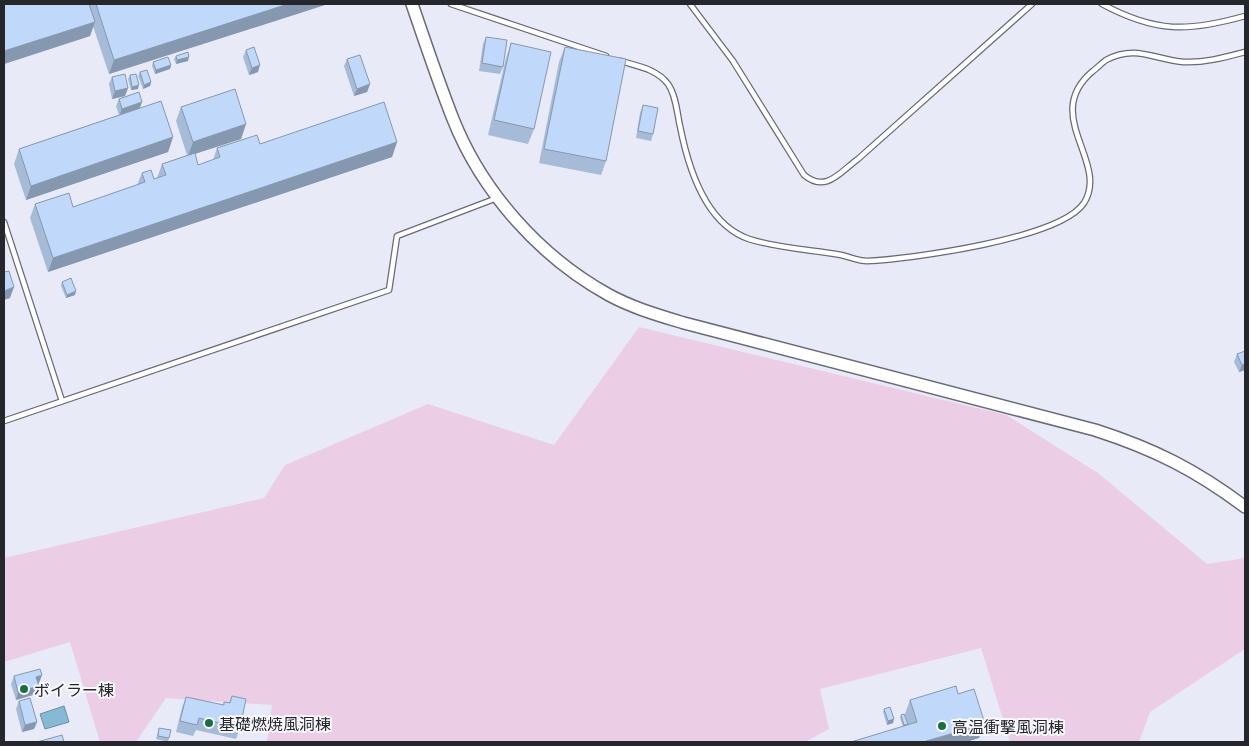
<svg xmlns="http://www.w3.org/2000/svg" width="1249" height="746" font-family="Lato,'Noto Sans JP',sans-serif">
	<rect width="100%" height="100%" fill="#e9eaf8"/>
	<!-- green -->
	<path fill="#ebcde6" d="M639,327L1006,415L1098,473L1207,564L1245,558V649L1150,712L1139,742H1010L981,648L820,689L829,729L805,742H267L272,705L166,698L136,742H100L70,642L4,662V558L264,498L285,465L428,404L554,445Z"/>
	<!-- water -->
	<path fill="#86bad4" stroke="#698ea2" d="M64,706L69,722L45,729L40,714Z"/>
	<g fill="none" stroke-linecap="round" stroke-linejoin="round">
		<defs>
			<g id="service">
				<path d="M451,4L606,56"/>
				<path d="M690,4L733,61L804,175C826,193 839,173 858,159L1032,4"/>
				<path d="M1102,4C1156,33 1188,32 1245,16"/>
				<path d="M621,61C637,66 657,69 668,84C676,95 677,113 680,126C688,167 705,224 749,239C776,248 814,250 841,255C850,257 859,261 867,261C910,259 1060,239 1084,203C1110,162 1040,115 1093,71C1097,68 1102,63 1106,60C1136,44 1155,60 1184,62C1205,63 1226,57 1245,52"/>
				<path d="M4,222L62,401"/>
				<path d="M4,421L389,290L397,236L497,198"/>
			</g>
			<path id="tertiary" d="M412,4C425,42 438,81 453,119C482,192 540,257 609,295C633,308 658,315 684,323L1095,430C1154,449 1196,470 1245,507"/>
		</defs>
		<!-- service casing -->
		<use href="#service" stroke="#696a76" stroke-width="7"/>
		<!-- tertiary casing -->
		<use href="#tertiary" stroke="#696a76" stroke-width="14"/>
		<!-- service -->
		<use href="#service" stroke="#fff" stroke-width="4.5"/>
		<!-- tertiary -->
		<use href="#tertiary" stroke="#fff" stroke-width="11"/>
	</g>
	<!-- wall -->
	<g fill="#a5bbd7">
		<path d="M4,4H328L109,74L93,26L90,36L4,64Z"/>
		<path d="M486,37L503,67L500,74L479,71L483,44Z"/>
		<path d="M511,43L534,129L528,144L488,135L506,58Z"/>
		<path d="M565,47L606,161L601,175L539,163L559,62Z"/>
		<path d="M246,50L258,72L249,75L243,57Z"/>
		<path d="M176,56L188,61L176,64L174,59Z"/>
		<path d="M347,59L370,84L367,92L354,96L344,66Z"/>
		<path d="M153,62L171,65L170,69L155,74L152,66Z"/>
		<path d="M140,72L151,82L150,86L143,89L138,76Z"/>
		<path d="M130,75L138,89L131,90L128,79Z"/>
		<path d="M112,77L128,88L125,96L112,99L109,84Z"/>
		<path d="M119,99L142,102L140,108L173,137L168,152L26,200L14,164L19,149L119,115L116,106Z"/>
		<path d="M643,105L653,134L651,141L636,138L640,113Z"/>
		<path d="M181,107L246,124L241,139L195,154L198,165L213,160L217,148L260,144L397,142L392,157L48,272L30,218L35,204L73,207L137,185L142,173L154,179L157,178L162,164L187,155L176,121Z"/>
		<path d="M62,282L75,295L66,298L61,286Z"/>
		<path d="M1237,354L1245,370L1239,372L1234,362Z"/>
		<path d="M14,676L39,683H38L39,686L36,694L16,700L11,684Z"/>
		<path d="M958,694L979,738L966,742H851L903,727L900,718L901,715L905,714L910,700Z"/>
		<path d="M232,696L240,728L236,739L196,730L193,736L176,732L182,708L186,697L223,705L224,702L229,703Z"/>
		<path d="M19,701L37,722L34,729L22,732L16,709Z"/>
		<path d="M884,709L893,723L887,725L883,712Z"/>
		<path d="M159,728L169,738L168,742L156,739Z"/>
	</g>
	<!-- shaded-wall -->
	<g fill="#8698af">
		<path d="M288,4H328L109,74L114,60Z"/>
		<path d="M95,22L90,36L4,64V51Z"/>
		<path d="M189,57L188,61L176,64L177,60Z"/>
		<path d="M171,65L170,69L155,74L156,70Z"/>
		<path d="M260,65L258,72L249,75L252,68Z"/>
		<path d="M151,82L150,86L143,89L144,85Z"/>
		<path d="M370,84L367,92L354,96L357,89Z"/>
		<path d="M139,85L138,89L131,90L132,87Z"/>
		<path d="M128,88L125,96L112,99L115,91Z"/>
		<path d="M142,102L139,109L119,116L122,109Z"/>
		<path d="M246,124L241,139L188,156L193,142Z"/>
		<path d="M173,137L168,152L26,200L31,186Z"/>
		<path d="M397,142L392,157L48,272L53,258Z"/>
		<path d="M14,287L10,298L4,300V291Z"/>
		<path d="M76,291L75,295L66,298L67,295Z"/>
		<path d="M1245,364V370L1239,372L1242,365Z"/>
		<path d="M42,675L39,683L34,685L36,677Z"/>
		<path d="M39,686L36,694L16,700L18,692Z"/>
		<path d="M894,719L893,723L887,725L888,721Z"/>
		<path d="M37,722L34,729L22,732L25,725Z"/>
		<path d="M985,724L979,738L966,742H923Z"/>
	</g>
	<!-- building -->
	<g fill="#c0d9fa" stroke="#8698af">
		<path d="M4,4H89L95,22L4,51Z"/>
		<path d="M96,4H288L114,60Z"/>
		<path d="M486,37L507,40L503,67L482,63Z"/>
		<path d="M511,43L551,52L534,129L494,120Z"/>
		<path d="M254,47L260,65L252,68L246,50Z"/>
		<path d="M565,47L626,59L606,161L544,149Z"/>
		<path d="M188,52L189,57L177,60L176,56Z"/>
		<path d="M360,55L370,84L357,89L347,59Z"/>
		<path d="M168,57L171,65L156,70L153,62Z"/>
		<path d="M147,70L151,82L144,85L140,72Z"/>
		<path d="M125,74L128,88L115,91L112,77Z"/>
		<path d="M136,74L139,85L132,87L130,75Z"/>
		<path d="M235,89L246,124L193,142L181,107Z"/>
		<path d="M139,92L142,102L122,109L119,99Z"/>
		<path d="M161,101L173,137L31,186L19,149Z"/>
		<path d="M384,102L397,142L53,258L35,204L69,193L73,207L145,182L142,173L151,170L154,179L166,175L162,164L195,153L198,165L220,157L217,148L257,135L260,144Z"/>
		<path d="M643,105L658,108L653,134L638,131Z"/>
		<path d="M9,271L14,287L4,291V272Z"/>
		<path d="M71,278L76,291L67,295L62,282Z"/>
		<path d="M1245,351V364L1242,365L1237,354Z"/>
		<path d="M40,669L42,675L36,677L39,686L18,692L14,676Z"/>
		<path d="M956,686L958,694L974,689L985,724L923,742H851L917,722L910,700Z"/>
		<path d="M232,696L246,699L240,728L199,718L197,725L180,721L186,697L224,705V702L230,703Z"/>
		<path d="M30,698L37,722L25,725L19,701Z"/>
		<path d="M890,707L894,719L888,721L884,709Z"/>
		<path d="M904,714L908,724L904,725L901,715Z"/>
		<path d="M159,728L171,730L169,738L158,736Z"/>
		<path d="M62,735L64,742H37Z"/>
	</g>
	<!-- markers -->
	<g fill="#1b6e40" stroke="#f8f8fe" stroke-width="2">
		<circle cx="24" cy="689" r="5"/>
		<circle cx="209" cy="723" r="5"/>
		<circle cx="942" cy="726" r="5"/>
	</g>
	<g text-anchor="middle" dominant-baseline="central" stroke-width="4" stroke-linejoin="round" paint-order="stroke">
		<!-- poi labels -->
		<g font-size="16" fill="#26272c" stroke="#f8f8fe" text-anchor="start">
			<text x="34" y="689">ボイラー棟</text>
			<text x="219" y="723">基礎燃焼風洞棟</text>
			<text x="952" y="726">高温衝撃風洞棟</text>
		</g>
	</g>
	<!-- border -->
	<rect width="1249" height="746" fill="none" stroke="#26272c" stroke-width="10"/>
</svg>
